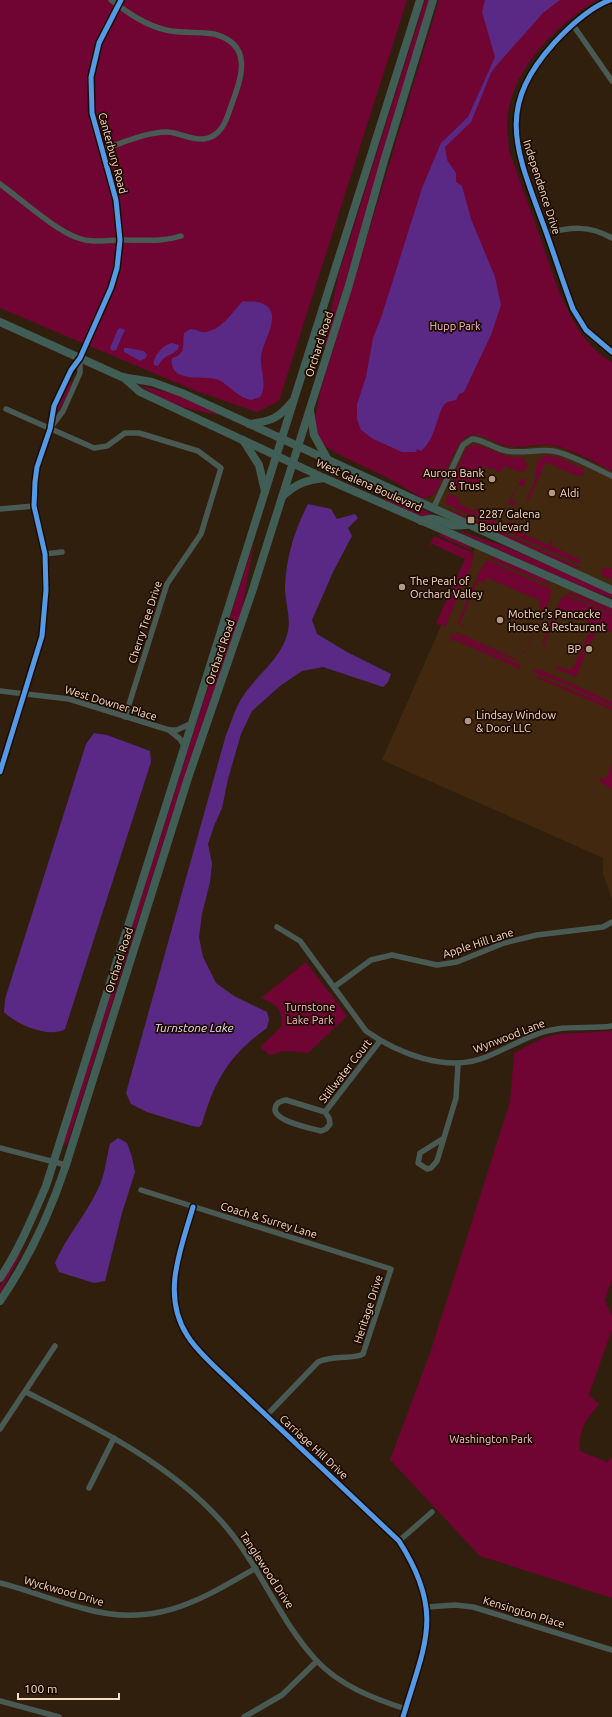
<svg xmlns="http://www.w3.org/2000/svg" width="612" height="1717" font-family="Ubuntu,sans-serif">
	<rect width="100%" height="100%" fill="#311f0e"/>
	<!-- built -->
	<g fill="#41280e">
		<path d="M471,435H480L504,446L520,448L549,445L564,449L612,471V586L423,499L431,497L458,445L462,440Z"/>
		<path d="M476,546L612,608V899L603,874V858L382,760Z"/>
	</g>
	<!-- green -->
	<g fill="#700433">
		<path d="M0,0H407L279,401L257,412L196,391L0,308Z"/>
		<path d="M425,0H429L326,347L324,346L338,276Z"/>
		<path d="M439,0H597C555,26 508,72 507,125C507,133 509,142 509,150C519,179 530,208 540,237C554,277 571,340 612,362V471C593,462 571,448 550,445C535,444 522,449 507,446C488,443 474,423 458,445L435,494L423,499L390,479L340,455L325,446L317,435L315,420L320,392Z"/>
		<path d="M69,382H71V386L59,411L57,407Z"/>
		<path d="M138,385L177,395L218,414L217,415L173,405Z"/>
		<path d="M472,445H479L506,456L523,458L527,465L526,469L521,472L505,466L500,472L487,467L485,469L481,467L476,478L480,479L478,483L485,488L483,492L467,485L463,491L454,487L452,481L466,448Z"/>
		<path d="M546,455L560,458L583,469L584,474L577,476L546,462L528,501L526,500L522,509L535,481L537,461Z"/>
		<path d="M521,479H526L524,486L518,485L511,500L516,502L515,506L508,503Z"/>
		<path d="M447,495H452L460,499L459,504L474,511L478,507L473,516L446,504Z"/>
		<path d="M386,498L415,506L432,514L421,516L385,500Z"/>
		<path d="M479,507V514L506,526L510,521L517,524L515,530L548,545L550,540H552L551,546L581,560L579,564L475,517Z"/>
		<path d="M449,508L455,511L581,568C566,570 473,522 453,513Z"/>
		<path d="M462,532L507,547L612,594V598L589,590L461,533Z"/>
		<path d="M442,534L469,546L473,551L437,535Z"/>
		<path d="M434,536L473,553L472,565L445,627L436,623L465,559L432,544L428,550Z"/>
		<path d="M254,542L242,610L161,849L69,1139L66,1145L63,1144Z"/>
		<path d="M496,557L545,579L551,586L491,559Z"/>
		<path d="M488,560L551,589L550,599L525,653L519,651L525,652L544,611L539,607L541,601L487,578L484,583L478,581L460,623L465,626L460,625L458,622L481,568Z"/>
		<path d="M605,567L612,569V579L602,576L601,571Z"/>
		<path d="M571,592L612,609V614L567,593Z"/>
		<path d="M565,595L612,615V632L602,628L597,629L591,643L588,642L583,652L585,655L576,677L556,669L557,666L569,670L573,668L590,631V623L559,610L544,643L548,646H544L542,643L560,600Z"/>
		<path d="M456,632L516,659L520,662C505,655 463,646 456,632Z"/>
		<path d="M452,633C473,649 497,653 520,665V669L452,639L449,643Z"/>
		<path d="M539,669L612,702V705L595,699L561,682L532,672L534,670Z"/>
		<path d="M538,676L612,707V710L537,678Z"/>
		<path d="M612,764V787L611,789L599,781L601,777L606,779Z"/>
		<path d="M306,962L347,1016L308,1053L284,1051L270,1055L260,1047L282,1026C282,1008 277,1005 261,998Z"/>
		<path d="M612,1031V1279L605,1300L612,1316V1329L589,1395L599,1404C585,1422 579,1427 580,1451L607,1462L612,1457V1598L480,1556L390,1460L430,1353L510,1102L514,1053L545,1037L559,1034Z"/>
		<path d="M29,1233L16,1264L0,1293V1286Z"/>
	</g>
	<!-- water -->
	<g fill="#592985">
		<path d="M485,0H560L543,13L495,67L491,73L471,122L445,147L447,160L456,173V182L462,186L471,219L495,277L501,305L491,335L464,392L459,394L456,400C453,401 449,401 446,403C438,408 436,440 421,451L417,449L416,452H402L373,439L361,430L357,419V404L366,377L373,338L382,315L422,188L441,143L468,117L495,57L482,12Z"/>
		<path d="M243,301C247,302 253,301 258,302C288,310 261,341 261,358C260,370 268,386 260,397L251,400C239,398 230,386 219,380C207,374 168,385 172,358C187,354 182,345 184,333L190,329C196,329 201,333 206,332C224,328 231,313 243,301Z"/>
		<path d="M121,328L125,330L116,350L112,351L110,348L118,329Z"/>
		<path d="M172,343L179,345L178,349C169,358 167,352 158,366L154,365C152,357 164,344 172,343Z"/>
		<path d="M128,348L144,351L147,355L146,358L140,361L124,352V348Z"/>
		<path d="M308,504L331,509L337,519L355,514L358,518L348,528L352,536L333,572L312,620L317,634L347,652L391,674L388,682L383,687L323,667L302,671L280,686L252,711L241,734L228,779L222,808L214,826L208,844L212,864L210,882L202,914L199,937L203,957L216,983L234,996L267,1012L269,1019L267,1028C230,1054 214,1081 202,1124L199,1127L192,1126L147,1112L131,1104L126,1093L226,735C231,724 234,711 240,701C254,676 282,660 288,631C291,617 285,602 285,588C286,558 294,531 308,504Z"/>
		<path d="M94,733L107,735L150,751L151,762L65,1029C49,1039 16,1024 4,1012L5,999L86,744Z"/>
		<path d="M118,1138L127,1143L132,1157L135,1172L122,1213L105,1281L94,1283L59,1272L55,1263C66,1237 85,1216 97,1191C105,1177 106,1159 110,1144Z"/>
	</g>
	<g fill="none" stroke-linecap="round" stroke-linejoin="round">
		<!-- minor -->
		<g stroke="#495a54" stroke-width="5.5">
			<path d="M610,0C589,8 570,26 555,42C496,107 515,147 542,221C553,250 562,280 573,309L586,330L612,352"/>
			<path d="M573,25L612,81"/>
			<path d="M101,150C120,144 149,131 168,132C179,133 192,140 204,139C220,137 226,122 230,109C240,81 256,45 214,34C199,31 182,34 166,30C145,25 128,13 111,0"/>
			<path d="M0,184C21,199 55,230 78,238C93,244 111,239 127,240C147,240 162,242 181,236"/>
			<path d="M547,233C571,227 589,225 612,238"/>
			<path d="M6,409L94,448L107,446L125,433H139L198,451L221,468L201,534L167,584L125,717"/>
			<path d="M51,427L63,411L80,373V358"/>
			<path d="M0,509L34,506"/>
			<path d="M433,509L463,445L472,439C485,440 494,449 507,451C522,454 537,449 553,451C571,454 594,468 612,476"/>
			<path d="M45,554L62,552"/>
			<path d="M0,691L69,699L169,730L180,739L185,747"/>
			<path d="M169,730H177L192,723"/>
			<path d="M0,772L42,636L46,590L45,554L34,506L35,482L37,467L50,429L54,406L71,370L80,358L111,288L117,268L120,240L116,200L92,113L91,77L99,43L121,0"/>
			<path d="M277,927L300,941L366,1031C399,1054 447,1073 486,1057C509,1048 533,1032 557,1029C575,1026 594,1029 612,1026"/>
			<path d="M334,987L371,960L392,955L437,965L457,962L504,943L537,935L603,927L612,922"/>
			<path d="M325,1112L329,1118L330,1124L326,1129L321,1131C310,1128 274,1121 275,1109C276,1102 281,1101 286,1100L325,1112L380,1041"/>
			<path d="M444,1138L420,1153L418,1163L427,1169L431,1168L437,1161L456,1098L458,1064"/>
			<path d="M0,1148L66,1165"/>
			<path d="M141,1190L391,1269L363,1354C354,1360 334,1354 318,1362L266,1416"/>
			<path d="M193,1207C181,1249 161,1294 187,1335C194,1347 204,1356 214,1366L399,1541C445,1613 425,1643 403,1717"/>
			<path d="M26,1392C95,1427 168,1462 221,1521C259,1563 278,1619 316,1660C339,1685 374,1699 406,1709"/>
			<path d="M0,1429L55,1346"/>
			<path d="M89,1488L114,1438"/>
			<path d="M399,1541L432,1512"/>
			<path d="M0,1583C28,1590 54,1601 82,1608C154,1629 197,1602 256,1568"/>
			<path d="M427,1607L455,1605L473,1607L612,1650"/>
			<path d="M0,1701L59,1717"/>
			<path d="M244,1717L282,1695L317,1661"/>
		</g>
		<!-- primary -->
		<g stroke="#405d56" stroke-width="8">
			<path d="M0,322L122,377L152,382L182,393L612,590"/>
			<path d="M123,377L140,392L324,478L612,604"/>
			<path d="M310,411L314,435L329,462"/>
			<path d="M249,424C271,421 278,419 292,402"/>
			<path d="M243,440L259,465L265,491"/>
			<path d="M282,497C295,484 306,480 324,478"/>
			<path d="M421,521C434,515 440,522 452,525C456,526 461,525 466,525"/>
			<path d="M0,1278C19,1250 32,1218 46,1186L420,0"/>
			<path d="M0,1301C29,1259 50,1213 66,1165L188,778L253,589L349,285L384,161L433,0"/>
		</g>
		<defs>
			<g id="cycleway">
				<path d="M610,0C589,8 570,26 555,42C496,107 515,147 542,221C553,250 562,280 573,309L586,330L612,352"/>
				<path d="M0,772L42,636L46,590L45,554L34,506L35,482L37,467L50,429L54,406L71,370L80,358L111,288L117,268L120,240L116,200L92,113L91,77L99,43L121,0"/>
				<path d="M193,1207C181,1249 161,1294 187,1335C194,1347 204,1356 214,1366L399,1541C445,1613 425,1643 403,1717"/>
			</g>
		</defs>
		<!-- cycleway casing -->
		<use href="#cycleway" stroke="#1e0c00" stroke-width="8"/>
		<!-- cycleway -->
		<use href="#cycleway" stroke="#5399e6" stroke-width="5"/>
	</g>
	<!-- markers -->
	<g fill="#b29a86" stroke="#1e0c00" stroke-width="1.5">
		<circle cx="492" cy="479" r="4"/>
		<circle cx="552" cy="493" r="4"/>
		<rect x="467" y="516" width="8" height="8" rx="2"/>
		<circle cx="402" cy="587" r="4"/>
		<circle cx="500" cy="620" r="4"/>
		<circle cx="589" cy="649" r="4"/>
		<circle cx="468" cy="721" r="4"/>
	</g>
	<g text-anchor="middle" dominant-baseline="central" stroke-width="3.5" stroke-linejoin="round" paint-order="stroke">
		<!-- street labels -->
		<g font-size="11" fill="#f7dcc6" stroke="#1e0c00">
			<text transform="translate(113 153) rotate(75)">Canterbury Road</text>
			<text transform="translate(542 187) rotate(72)">Independence Drive</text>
			<text transform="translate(319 344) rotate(-72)">Orchard Road</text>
			<text transform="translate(369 485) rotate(24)">West Galena Boulevard</text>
			<text transform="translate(145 622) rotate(-72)">Cherry Tree Drive</text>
			<text transform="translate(220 652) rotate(-71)">Orchard Road</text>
			<text transform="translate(111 703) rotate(17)">West Downer Place</text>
			<text transform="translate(478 943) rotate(-18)">Apple Hill Lane</text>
			<text transform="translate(119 960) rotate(-72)">Orchard Road</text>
			<text transform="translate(509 1036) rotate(-21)">Wynwood Lane</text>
			<text transform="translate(345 1071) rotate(-52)">Stillwater Court</text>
			<text transform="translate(269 1220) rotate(17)">Coach &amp; Surrey Lane</text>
			<text transform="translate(368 1309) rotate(-72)">Heritage Drive</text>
			<text transform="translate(314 1447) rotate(43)">Carriage Hill Drive</text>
			<text transform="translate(267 1570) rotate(57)">Tanglewood Drive</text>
			<text transform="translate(64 1591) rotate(16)">Wyckwood Drive</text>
			<text transform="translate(524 1612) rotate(17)">Kensington Place</text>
		</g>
		<!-- park labels -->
		<g font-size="11" fill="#fabaca" stroke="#1e0c00">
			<text x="455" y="326">Hupp Park</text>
			<text x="310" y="1007">Turnstone<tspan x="310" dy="13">Lake Park</tspan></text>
			<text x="491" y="1439">Washington Park</text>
		</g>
		<!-- poi labels -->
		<g font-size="11" fill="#f7dcc6" stroke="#1e0c00" text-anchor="start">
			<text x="484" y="473" text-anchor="end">Aurora Bank<tspan x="484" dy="13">&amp; Trust</tspan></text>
			<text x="560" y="493">Aldi</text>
			<text x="479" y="514">2287 Galena<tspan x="479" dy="13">Boulevard</tspan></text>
			<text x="410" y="581">The Pearl of<tspan x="410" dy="13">Orchard Valley</tspan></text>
			<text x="508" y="614">Mother's Pancacke<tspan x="508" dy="13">House &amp; Restaurant</tspan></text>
			<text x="581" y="649" text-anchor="end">BP</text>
			<text x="476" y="715">Lindsay Window<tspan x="476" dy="13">&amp; Door LLC</tspan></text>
		</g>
		<!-- water labels -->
		<g font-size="12" font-style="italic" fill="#e7ddf8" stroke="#1e0c00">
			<text x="194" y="1027">Turnstone Lake</text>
		</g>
	</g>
	<!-- scale -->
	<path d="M18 1693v6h101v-6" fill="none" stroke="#f7dcc6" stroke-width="2"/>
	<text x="24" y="1693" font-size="12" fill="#f7dcc6" stroke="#1e0c00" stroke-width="3" paint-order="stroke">100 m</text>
</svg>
